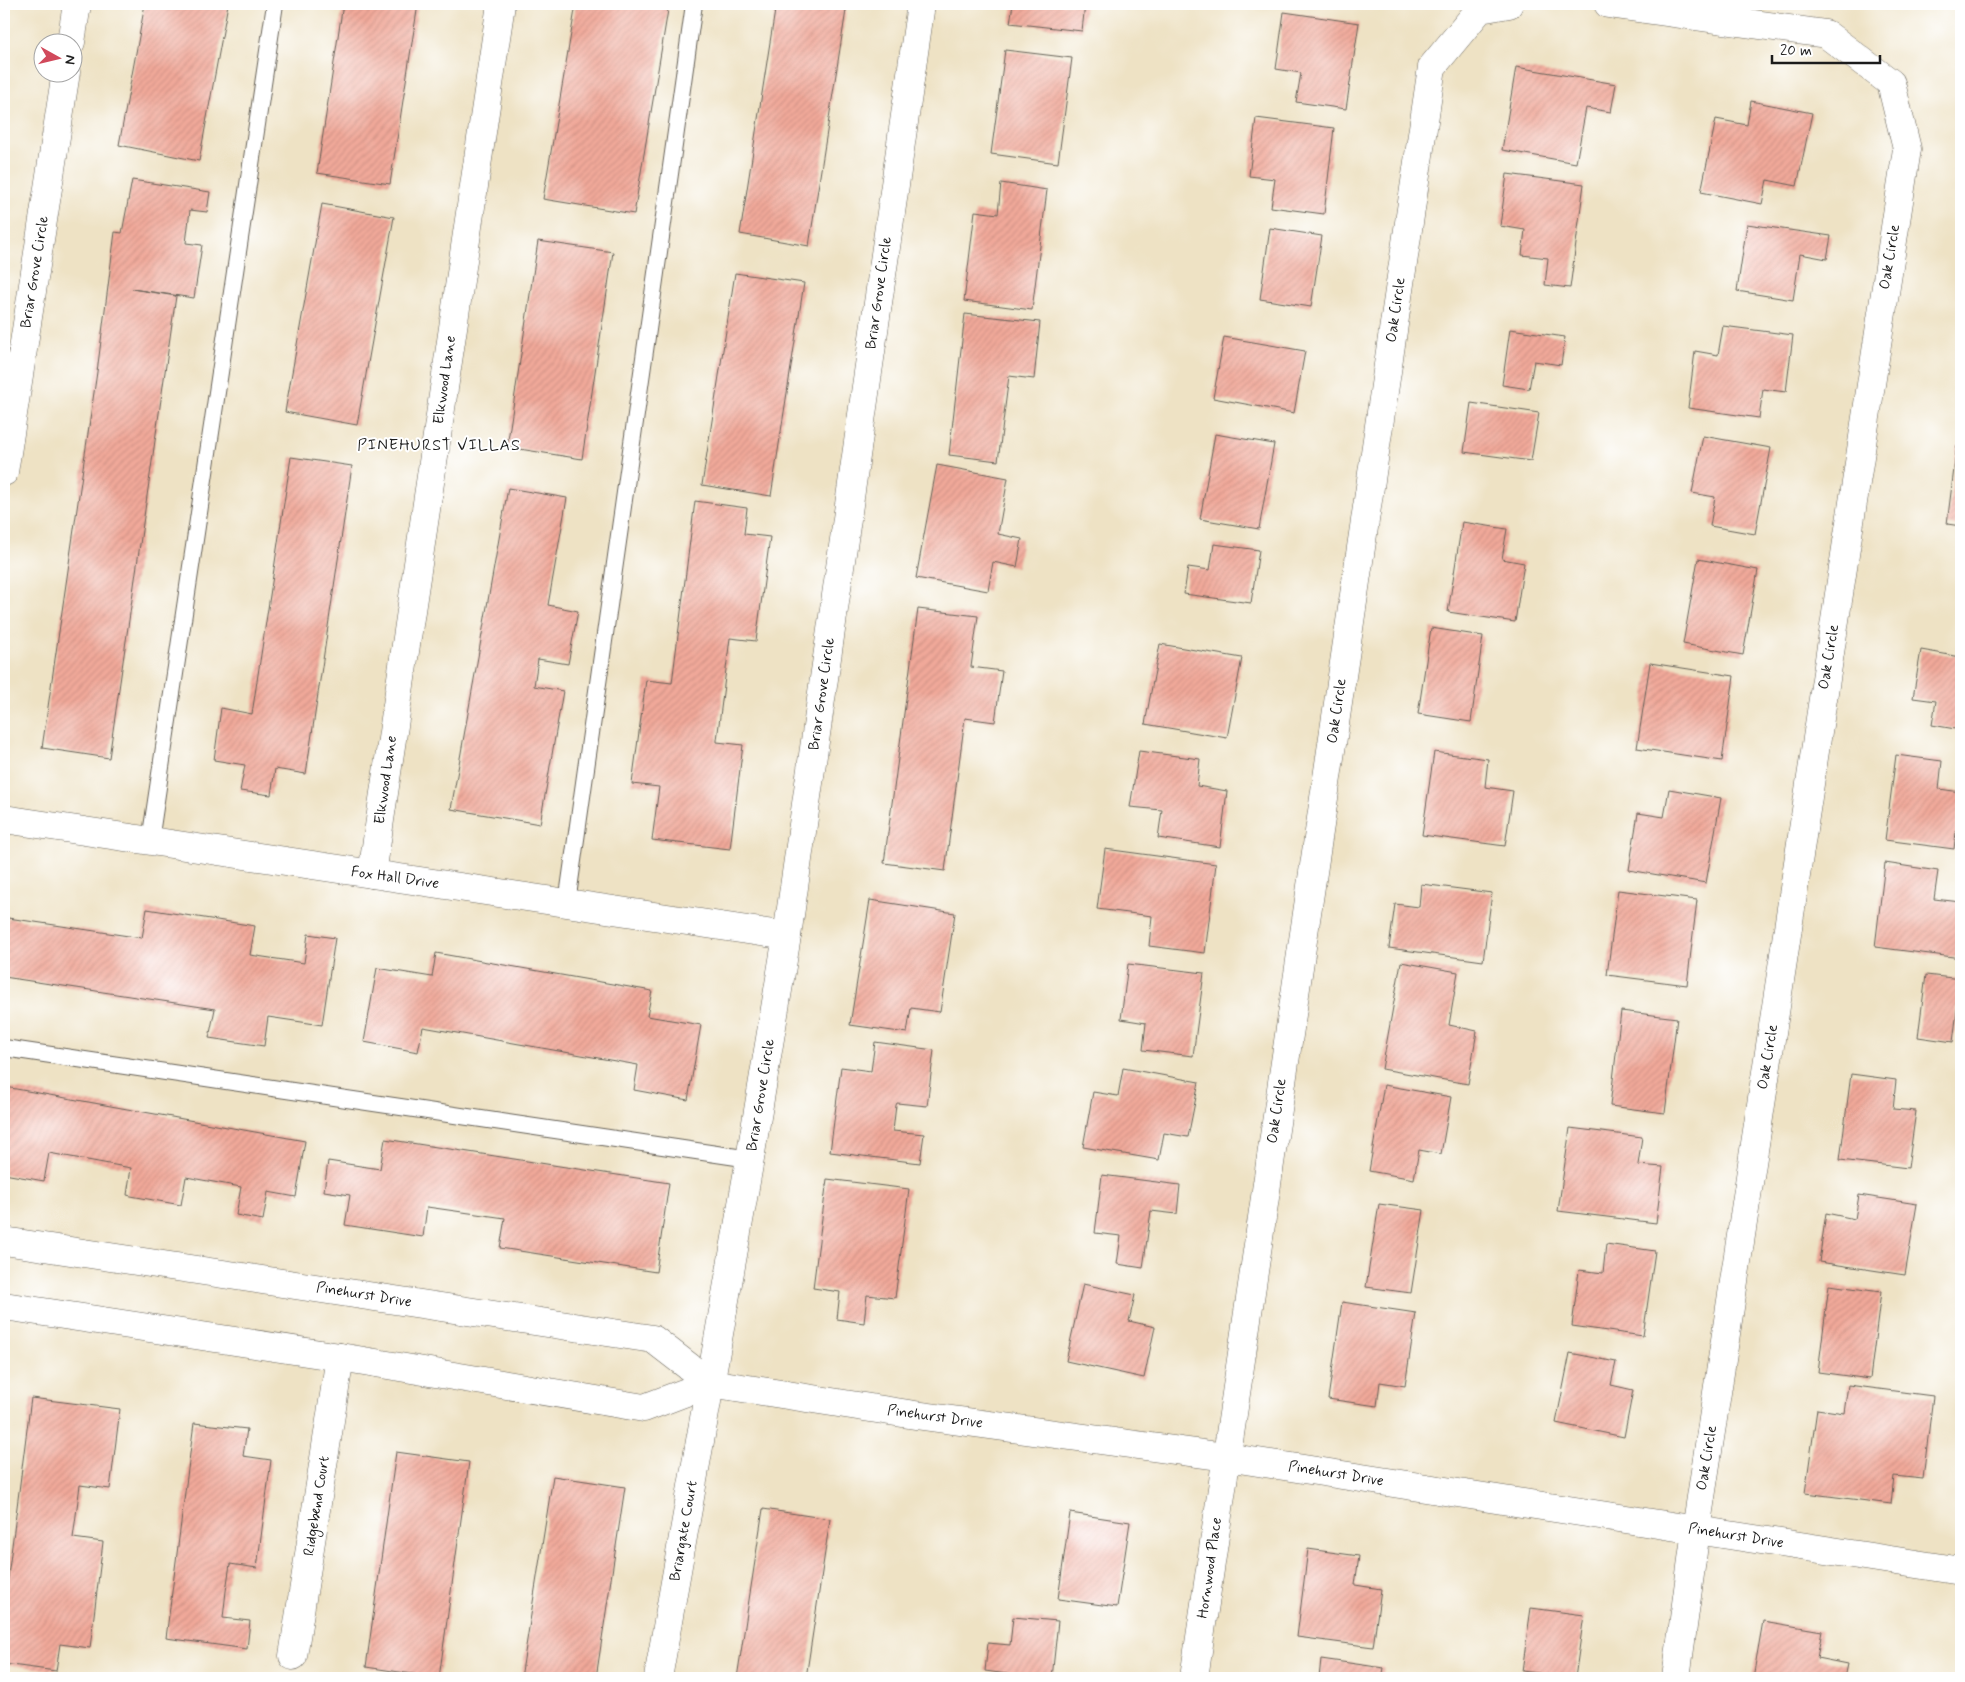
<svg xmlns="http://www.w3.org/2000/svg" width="1965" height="1682" font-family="Mynerve,sans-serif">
	<defs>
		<pattern id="building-hatch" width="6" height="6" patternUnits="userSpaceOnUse" patternTransform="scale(1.25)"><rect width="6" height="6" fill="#f1a99a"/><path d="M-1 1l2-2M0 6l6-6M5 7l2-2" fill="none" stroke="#ce9184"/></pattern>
	</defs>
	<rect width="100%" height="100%" fill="#fff"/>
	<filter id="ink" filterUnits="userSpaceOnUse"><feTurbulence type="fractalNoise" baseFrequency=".02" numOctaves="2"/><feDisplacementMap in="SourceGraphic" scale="10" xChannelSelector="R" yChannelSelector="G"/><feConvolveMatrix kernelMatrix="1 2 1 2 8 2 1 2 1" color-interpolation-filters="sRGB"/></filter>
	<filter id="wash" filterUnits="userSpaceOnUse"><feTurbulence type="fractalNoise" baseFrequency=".0096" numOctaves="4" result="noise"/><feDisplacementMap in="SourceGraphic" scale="20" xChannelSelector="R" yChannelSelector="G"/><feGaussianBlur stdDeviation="1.12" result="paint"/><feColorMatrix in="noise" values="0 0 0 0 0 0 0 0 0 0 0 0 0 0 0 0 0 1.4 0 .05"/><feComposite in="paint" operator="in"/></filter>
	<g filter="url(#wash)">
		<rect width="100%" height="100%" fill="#eee2c4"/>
		<g id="blocks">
			<!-- building -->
			<g fill="url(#building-hatch)">
				<path d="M145,4H228L199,161L119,145Z"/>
				<path d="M343,4H418L390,184L317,173Z"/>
				<path d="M576,4H669L634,214L543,199Z"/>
				<path d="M776,4H847L809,246L740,234Z"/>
				<path d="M1013,4H1085L1082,31L1010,23Z"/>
				<path d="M1284,12L1359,23L1346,109L1296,102L1301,73L1276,69Z"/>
				<path d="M1005,50L1072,58L1058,163L991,154Z"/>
				<path d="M1516,67L1616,84L1611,112L1586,108L1576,163L1502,150Z"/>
				<path d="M1751,101L1812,113L1797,186L1767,180L1762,204L1701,192L1716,119L1747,125Z"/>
				<path d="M1256,118L1334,128L1324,214L1271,207L1275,179L1249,176Z"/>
				<path d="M1507,174L1584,184L1570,288L1545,285L1548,258L1522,255L1525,230L1500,226Z"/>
				<path d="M132,180L210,192L207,212L190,210L186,243L202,245L194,298L132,289L176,296L109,758L42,748L97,372L115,232L122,233Z"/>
				<path d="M1001,183L1047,190L1032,310L964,301L975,211L998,214Z"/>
				<path d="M322,204L394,217L357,425L285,412Z"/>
				<path d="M1747,224L1831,236L1827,259L1800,254L1793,300L1737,291Z"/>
				<path d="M1270,228L1322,236L1311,307L1260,299Z"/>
				<path d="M538,241L613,252L582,459L507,447Z"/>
				<path d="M735,273L804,283L771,496L702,485Z"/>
				<path d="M965,314L1040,322L1034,379L1009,376L998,461L949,455Z"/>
				<path d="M1723,326L1793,335L1786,392L1763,389L1759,418L1688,408L1695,351L1718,355Z"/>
				<path d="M1510,329L1565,337L1561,365L1534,361L1529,389L1502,385Z"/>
				<path d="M1224,337L1305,351L1294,413L1213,398Z"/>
				<path d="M1471,403L1539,413L1531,461L1464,452Z"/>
				<path d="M1215,434L1274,444L1259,529L1200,519Z"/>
				<path d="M1703,436L1771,448L1755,534L1710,526L1715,497L1692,493Z"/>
				<path d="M1957,445L1961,446V526L1947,524Z"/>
				<path d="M291,457L352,466L306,774L275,769L271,795L240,791L245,765L214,760L221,708L252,714Z"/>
				<path d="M937,465L1008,478L998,534L1022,539L1017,567L993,562L988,591L916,578Z"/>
				<path d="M508,488L567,498L548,605L578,611L568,664L538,659L534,686L563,691L540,824L451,809Z"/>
				<path d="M695,501L747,508L744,534L770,537L756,641L730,638L717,740V742L743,745L730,849L652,840L659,787L632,784L646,680L672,683Z"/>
				<path d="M1462,522L1507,529L1502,559L1524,563L1515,622L1448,612Z"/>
				<path d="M1214,544L1259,550L1251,603L1184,594L1188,567L1210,570Z"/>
				<path d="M1698,559L1758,570L1743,655L1683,644Z"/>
				<path d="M918,609L978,616L971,667L1002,671L995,722L965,718L945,871L884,863Z"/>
				<path d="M1431,628L1483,636L1471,722L1418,714Z"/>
				<path d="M1160,644L1242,658L1227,738L1145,724Z"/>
				<path d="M1921,650L1961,657V730L1932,725L1936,701L1913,698Z"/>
				<path d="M1650,663L1734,676L1722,761L1637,748Z"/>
				<path d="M1139,751L1200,759L1197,786L1227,791L1220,847L1158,838L1162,810L1130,807Z"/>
				<path d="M1434,752L1488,759L1485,787L1513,791L1505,846L1422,835Z"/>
				<path d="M1896,755L1942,761L1939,789L1961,792L1954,849L1885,840Z"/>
				<path d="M1669,789L1721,798L1706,883L1629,870L1638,813L1664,817Z"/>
				<path d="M1105,849L1216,864L1205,953L1149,946L1152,916L1097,909Z"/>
				<path d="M1885,863L1938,871L1934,899L1961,902V958L1875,947Z"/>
				<path d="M1421,884L1492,893L1483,961L1389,948L1395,904L1419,907Z"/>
				<path d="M1618,890L1697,900L1687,985L1607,975Z"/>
				<path d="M870,900L955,913L940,1012L911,1008L907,1033L850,1025Z"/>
				<path d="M147,909L255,926L250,955L304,963L308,934L335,938L322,1025L268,1017L264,1046L209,1038L215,1009L4,977V948L8,918L142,938Z"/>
				<path d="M436,953L652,991L647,1016L701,1025L688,1100L634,1090L638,1065L423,1027L418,1052L364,1042L377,968L432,977Z"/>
				<path d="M1401,962L1458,972L1449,1025L1477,1031L1468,1084L1382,1069Z"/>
				<path d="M1128,964L1204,973L1193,1056L1143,1050L1146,1023L1121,1019Z"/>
				<path d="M1926,975L1961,979L1953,1042L1918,1037Z"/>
				<path d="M1621,1011L1677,1018L1665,1113L1610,1106Z"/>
				<path d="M875,1042L934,1050L927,1106L897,1103L896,1105L893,1131L924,1134L920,1163L830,1152L841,1067L871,1071Z"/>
				<path d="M4,1058L9,1059L5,1087L305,1141L296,1197L268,1192L263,1220L236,1215L241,1187L186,1177L181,1205L131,1196L127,1195L131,1168L49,1153L44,1181L4,1174Z"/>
				<path d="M1123,1068L1199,1082L1188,1137L1164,1133L1159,1160L1083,1147L1093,1092L1118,1096Z"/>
				<path d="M1851,1074L1896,1080L1893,1109L1916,1111L1908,1168L1840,1160Z"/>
				<path d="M1384,1085L1451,1097L1441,1154L1419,1150L1414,1179L1369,1171Z"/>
				<path d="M1570,1128L1642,1137L1638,1165L1663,1167L1656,1223L1558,1211Z"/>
				<path d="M385,1139L669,1183L656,1272L500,1248L505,1218L427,1207L423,1237L345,1225L350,1195L324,1191L328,1161L380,1169Z"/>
				<path d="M1102,1175L1180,1185L1177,1214L1151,1211L1143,1268L1117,1264L1121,1236L1095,1233Z"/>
				<path d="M827,1179L909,1189L895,1298L867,1295L864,1323L837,1319L840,1292L813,1288Z"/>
				<path d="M1859,1195L1917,1204L1905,1275L1819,1262L1826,1213L1855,1219Z"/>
				<path d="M1379,1204L1424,1210L1411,1293L1366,1287Z"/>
				<path d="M1606,1244L1655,1251L1643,1336L1572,1326L1579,1270L1603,1273Z"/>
				<path d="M1083,1284L1135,1295L1129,1321L1155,1327L1144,1378L1066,1361Z"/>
				<path d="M1829,1285L1881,1292L1870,1379L1818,1372Z"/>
				<path d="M1342,1302L1416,1313L1405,1386L1380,1382L1377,1406L1328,1399Z"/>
				<path d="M1570,1353L1616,1362L1611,1385L1633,1390L1624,1437L1556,1423Z"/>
				<path d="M1848,1385L1933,1396L1923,1479L1894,1476L1891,1504L1805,1493L1817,1409L1844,1413Z"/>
				<path d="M31,1398L120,1409L110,1489L80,1485L73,1538L103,1542L90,1648L60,1644L56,1671L4,1664V1608Z"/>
				<path d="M194,1423L247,1429L243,1456L271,1460L257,1568L230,1564L226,1591L223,1618L250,1621L247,1649L166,1638Z"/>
				<path d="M396,1452L469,1462L439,1678L366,1667Z"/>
				<path d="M553,1476L625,1487L596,1678H521Z"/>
				<path d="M763,1509L830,1519L806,1678H737Z"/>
				<path d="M1070,1513L1130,1522L1117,1607L1058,1599Z"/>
				<path d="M1308,1549L1359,1556L1355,1585L1381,1589L1373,1647L1297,1637Z"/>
				<path d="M1531,1608L1584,1615L1575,1678L1522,1671Z"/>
				<path d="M1013,1617L1058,1621L1052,1678H1007V1674L985,1671L988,1643L1010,1645Z"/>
				<path d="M1763,1621L1822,1631L1817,1658L1847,1664L1844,1678H1753Z"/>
				<path d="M1321,1659L1384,1668L1382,1678H1319Z"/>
			</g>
		</g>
	</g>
	<g filter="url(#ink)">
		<use href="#blocks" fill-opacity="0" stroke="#666157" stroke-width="1"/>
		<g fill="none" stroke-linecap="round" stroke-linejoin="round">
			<defs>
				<g id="lane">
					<path d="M150,841L275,4"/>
					<path d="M567,903L694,4"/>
					<path d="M4,1048L750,1159"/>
				</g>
				<g id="street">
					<path d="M1608,4L1826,34L1891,83L1907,149L1696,1530L1676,1678"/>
					<path d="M71,42L77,4"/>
					<path d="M4,472L66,72"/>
					<path d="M4,819L787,936"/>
					<path d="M372,874L501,4"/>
					<path d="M4,1241L653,1339L710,1383L915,1415L1226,1457L1961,1571"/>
					<path d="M4,1306L340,1357L644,1408L710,1383"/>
					<path d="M293,1656L340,1357"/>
					<path d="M658,1678L750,1159L787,936L921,4"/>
					<path d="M1194,1678L1432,67L1480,9L1509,4"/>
				</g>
			</defs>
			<!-- lane casing -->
			<use href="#lane" stroke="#666157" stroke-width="18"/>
			<!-- street casing -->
			<use href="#street" stroke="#666157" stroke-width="29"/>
			<!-- lane -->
			<use href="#lane" stroke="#fff" stroke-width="16"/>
			<!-- street -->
			<use href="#street" stroke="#fff" stroke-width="28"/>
		</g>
	</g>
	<g text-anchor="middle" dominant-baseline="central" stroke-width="4" stroke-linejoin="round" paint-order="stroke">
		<!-- street labels -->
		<g font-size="15" fill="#1c1c1c" stroke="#fff">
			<text transform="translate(1890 257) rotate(-81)">Oak Circle</text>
			<text transform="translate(35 272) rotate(-81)">Briar Grove Circle</text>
			<text transform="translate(879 293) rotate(-82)">Briar Grove Circle</text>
			<text transform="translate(1396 310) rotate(-82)">Oak Circle</text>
			<text transform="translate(445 380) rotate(-82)">Elkwood Lane</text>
			<text transform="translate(1829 657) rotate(-81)">Oak Circle</text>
			<text transform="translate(822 694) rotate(-82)">Briar Grove Circle</text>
			<text transform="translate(1337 711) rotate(-82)">Oak Circle</text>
			<text transform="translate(386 780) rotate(-82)">Elkwood Lane</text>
			<text transform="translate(395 878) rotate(8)">Fox Hall Drive</text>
			<text transform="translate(1768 1057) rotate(-81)">Oak Circle</text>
			<text transform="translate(761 1095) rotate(-81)">Briar Grove Circle</text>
			<text transform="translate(1277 1111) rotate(-82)">Oak Circle</text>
			<text transform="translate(364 1295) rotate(9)">Pinehurst Drive</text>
			<text transform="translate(935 1417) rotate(8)">Pinehurst Drive</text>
			<text transform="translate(1707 1458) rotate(-81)">Oak Circle</text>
			<text transform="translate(1336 1474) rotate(9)">Pinehurst Drive</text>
			<text transform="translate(317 1506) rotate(-81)">Ridgebend Court</text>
			<text transform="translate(684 1531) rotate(-80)">Briargate Court</text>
			<text transform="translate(1736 1536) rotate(9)">Pinehurst Drive</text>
			<text transform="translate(1210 1568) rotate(-82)">Hornwood Place</text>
		</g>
		<!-- neighbourhood labels -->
		<g font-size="16" letter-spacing="1" fill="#1c1c1c" stroke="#fff">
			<text x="439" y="445">PINEHURST VILLAS</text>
		</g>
	</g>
	<!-- margin -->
	<rect width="1965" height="1682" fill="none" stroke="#fff" stroke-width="20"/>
	<!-- north arrow -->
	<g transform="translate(58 58) rotate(98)"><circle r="24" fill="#ffffff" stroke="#a4a4a4"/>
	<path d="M0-4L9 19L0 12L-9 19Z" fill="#d1495b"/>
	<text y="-8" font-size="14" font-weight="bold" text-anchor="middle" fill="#1c1c1c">N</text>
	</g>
	<!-- scale -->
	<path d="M1772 55v8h108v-8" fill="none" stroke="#1c1c1c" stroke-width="2.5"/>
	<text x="1780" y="55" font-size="15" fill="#1c1c1c" stroke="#ffffff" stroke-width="4" paint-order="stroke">20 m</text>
</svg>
